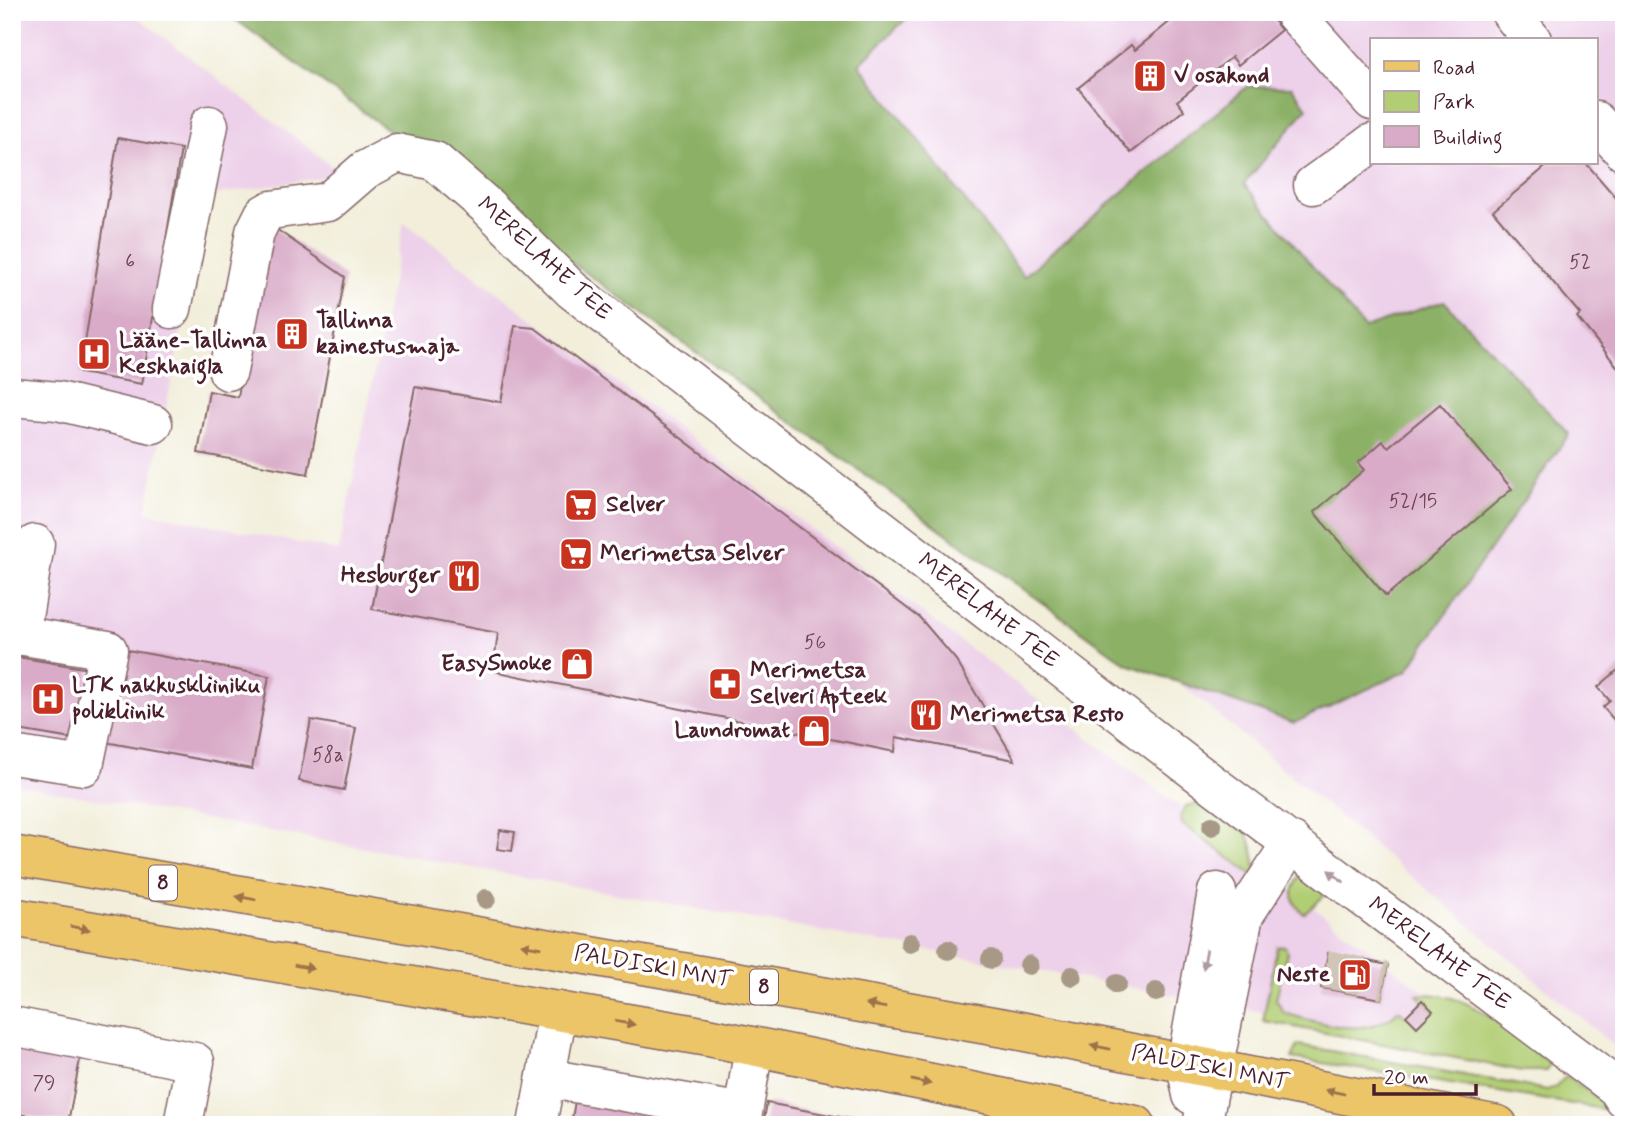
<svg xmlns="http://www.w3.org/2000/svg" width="1636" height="1137" font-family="Mynerve,sans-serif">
	<rect width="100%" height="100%" fill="#fff"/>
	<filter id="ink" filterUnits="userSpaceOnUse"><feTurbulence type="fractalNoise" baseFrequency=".0143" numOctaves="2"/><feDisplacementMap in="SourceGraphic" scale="14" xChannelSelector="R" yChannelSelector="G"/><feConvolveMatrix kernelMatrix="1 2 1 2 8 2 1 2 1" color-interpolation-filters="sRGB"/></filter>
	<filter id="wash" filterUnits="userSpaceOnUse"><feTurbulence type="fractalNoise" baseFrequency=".00686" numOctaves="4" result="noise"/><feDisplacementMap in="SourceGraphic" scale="28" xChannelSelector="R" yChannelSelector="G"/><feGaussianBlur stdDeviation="1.57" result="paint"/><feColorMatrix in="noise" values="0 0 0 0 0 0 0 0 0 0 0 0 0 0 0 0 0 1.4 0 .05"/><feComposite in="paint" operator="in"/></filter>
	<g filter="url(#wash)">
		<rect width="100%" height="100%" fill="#f2eeda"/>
		<!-- built -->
		<g fill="#edd0e9" fill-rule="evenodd">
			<path d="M12,12H131L342,174L207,196L146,512L339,551L404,222L1469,1025L1460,1051L1222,1004L12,784Z"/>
			<path d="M301,12H1624V1054L1030,558ZM1372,40H1596V163H1372Z"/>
		</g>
		<!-- green -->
		<g fill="#b1ce75" stroke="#7e7650" stroke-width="2">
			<path d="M1198,804C1243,816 1254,831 1256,877L1182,824L1181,815L1186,806Z"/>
			<path d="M1306,867L1333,888L1304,914C1285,898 1294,884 1306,867Z"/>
			<path d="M1285,946L1287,952L1276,999L1284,1013C1321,1023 1369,1041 1399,1010L1406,1016L1433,1011L1417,995C1468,988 1513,1035 1550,1064L1546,1071H1523L1263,1021L1277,947Z"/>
			<path d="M1298,1045L1547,1090L1556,1087L1566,1076L1603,1102V1109L1292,1058Z"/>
		</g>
		<!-- forest -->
		<path fill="#8cb166" stroke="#6b6848" stroke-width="2" d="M225,12H913L859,64L1024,276L1248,86L1292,87L1307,108L1244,184L1364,328L1444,301L1569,434L1407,671L1294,723L1127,664Z"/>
		<g id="blocks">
			<!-- building -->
			<g fill="#d9abc8">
				<path d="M1176,12H1267L1281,30L1238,65L1232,57L1177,101L1184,110L1131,153L1078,88L1131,45L1135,50L1178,15Z"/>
				<path d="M118,138L181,149L142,384L80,373Z"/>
				<path d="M1550,163H1586L1624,207V367L1620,370L1577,317L1580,314L1493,211Z"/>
				<path d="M269,224L345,277L308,474L198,453L209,391L238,397Z"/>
				<path d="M515,326L535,328L920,618L956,660L1015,760L896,737L895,752L493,671L498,633L372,609L415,387L501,402Z"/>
				<path d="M1440,404L1512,489L1386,596L1314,512L1364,470L1358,463L1383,441L1388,447Z"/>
				<path d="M122,649L269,676L252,769L105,742Z"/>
				<path d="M12,656L89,669L78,740L12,729Z"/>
				<path d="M1620,668L1624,672V732L1603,707L1610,701L1598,687Z"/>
				<path d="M311,720L356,728L344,790L299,781Z"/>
				<path d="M500,830L515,832L512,851L497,849Z"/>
				<path d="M1328,953L1388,965L1381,999L1321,988Z"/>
				<path d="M1422,1000L1433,1011L1417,1027L1406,1016Z"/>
				<path d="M12,1042L81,1054L68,1123L12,1113Z"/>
				<path d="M575,1101L694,1123V1125H571Z"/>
				<path d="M767,1103L872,1123V1125H763Z"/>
			</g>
		</g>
	</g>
	<g filter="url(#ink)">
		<use href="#blocks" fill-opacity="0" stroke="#856768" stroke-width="2"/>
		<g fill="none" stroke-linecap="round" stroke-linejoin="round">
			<!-- minor-tunnel -->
			<path stroke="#d0c5b7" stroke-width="38" stroke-dasharray="38 19" stroke-linecap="butt" d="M1325,969L1385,981"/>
			<defs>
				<g id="minor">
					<path d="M1293,12L1372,101"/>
					<path d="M1510,12L1532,40"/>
					<path d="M1596,121L1624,152"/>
					<path d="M1313,185L1372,143"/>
					<path d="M172,309L209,125"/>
					<path d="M228,371L255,232L264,214L271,210L328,202L365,170L397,153L435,161L488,207L572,290L1195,771L1617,1088L1624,1099"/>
					<path d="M12,397L58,401L153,424"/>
					<path d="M12,634L108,650L84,766L12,755"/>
					<path d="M20,636L35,544"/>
					<path d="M12,1026L195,1062L183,1125"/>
					<path d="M546,1078L743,1113L754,1047"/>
					<path d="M1192,1095L1186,1064L1217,892"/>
					<path d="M537,1125L558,1011"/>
					<path d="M1202,1125L1244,915L1292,842"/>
				</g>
				<g id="major">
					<path d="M12,855L1010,1029L1498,1125"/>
					<path d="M12,917L708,1037L1136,1125"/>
				</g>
			</defs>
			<!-- minor casing -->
			<use href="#minor" stroke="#856768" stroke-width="41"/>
			<!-- major casing -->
			<use href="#major" stroke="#856768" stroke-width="41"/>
			<!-- minor -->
			<use href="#minor" stroke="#fff" stroke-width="38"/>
			<!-- major -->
			<use href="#major" stroke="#edc569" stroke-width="38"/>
		</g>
		<!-- trees -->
		<g fill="#a79986">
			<circle cx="1212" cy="826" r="10"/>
			<circle cx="486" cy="899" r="10"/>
			<circle cx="910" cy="943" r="10"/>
			<circle cx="948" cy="950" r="10"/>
			<circle cx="991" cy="959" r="10"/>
			<circle cx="1029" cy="965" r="10"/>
			<circle cx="1072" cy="976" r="10"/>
			<circle cx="1117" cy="984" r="10"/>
			<circle cx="1156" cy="992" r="10"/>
		</g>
		<!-- one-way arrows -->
		<defs><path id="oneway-solid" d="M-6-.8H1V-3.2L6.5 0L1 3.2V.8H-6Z" transform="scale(1.75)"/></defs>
		<g fill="#ae9aa0">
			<use href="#oneway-solid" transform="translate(1336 876) rotate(-143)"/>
			<use href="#oneway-solid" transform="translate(1205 959) rotate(100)"/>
		</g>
		<g fill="#9c724a">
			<use href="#oneway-solid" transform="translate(246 898) rotate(-170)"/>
			<use href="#oneway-solid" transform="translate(80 928) rotate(10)"/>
			<use href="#oneway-solid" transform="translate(531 946) rotate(-170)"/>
			<use href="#oneway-solid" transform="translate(304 967) rotate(10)"/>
			<use href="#oneway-solid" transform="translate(876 1006) rotate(-170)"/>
			<use href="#oneway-solid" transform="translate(625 1023) rotate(10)"/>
			<use href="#oneway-solid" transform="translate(1100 1047) rotate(-169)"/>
			<use href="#oneway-solid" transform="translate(921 1082) rotate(12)"/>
			<use href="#oneway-solid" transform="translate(1335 1092) rotate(-168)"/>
		</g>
	</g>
	<!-- icons -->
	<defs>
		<symbol id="building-square" viewBox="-11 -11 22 22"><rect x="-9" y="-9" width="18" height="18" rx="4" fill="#c8321e" stroke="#fff"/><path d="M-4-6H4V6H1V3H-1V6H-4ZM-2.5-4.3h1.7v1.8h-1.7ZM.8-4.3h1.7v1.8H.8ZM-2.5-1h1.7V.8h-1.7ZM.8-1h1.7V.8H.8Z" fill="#fff"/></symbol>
		<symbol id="hospital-square" viewBox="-11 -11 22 22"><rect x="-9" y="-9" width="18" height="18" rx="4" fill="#c8321e" stroke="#fff"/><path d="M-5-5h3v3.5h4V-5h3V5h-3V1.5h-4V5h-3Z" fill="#fff"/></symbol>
		<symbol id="supermarket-square" viewBox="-11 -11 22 22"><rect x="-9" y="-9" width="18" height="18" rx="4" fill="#c8321e" stroke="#fff"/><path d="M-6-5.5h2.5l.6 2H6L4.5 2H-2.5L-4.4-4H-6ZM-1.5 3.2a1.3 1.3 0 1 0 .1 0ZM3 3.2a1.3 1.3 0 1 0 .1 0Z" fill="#fff"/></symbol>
		<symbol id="restaurant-square" viewBox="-11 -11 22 22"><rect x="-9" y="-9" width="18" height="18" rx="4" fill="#c8321e" stroke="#fff"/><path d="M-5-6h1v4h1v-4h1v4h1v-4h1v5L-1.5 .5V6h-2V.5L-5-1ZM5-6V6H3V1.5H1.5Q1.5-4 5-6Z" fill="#fff"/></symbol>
		<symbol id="shop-square" viewBox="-11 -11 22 22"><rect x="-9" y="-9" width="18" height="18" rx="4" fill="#c8321e" stroke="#fff"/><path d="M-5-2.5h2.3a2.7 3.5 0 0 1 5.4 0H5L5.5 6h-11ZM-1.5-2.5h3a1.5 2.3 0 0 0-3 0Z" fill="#fff"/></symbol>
		<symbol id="pharmacy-square" viewBox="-11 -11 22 22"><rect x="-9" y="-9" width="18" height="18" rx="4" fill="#c8321e" stroke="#fff"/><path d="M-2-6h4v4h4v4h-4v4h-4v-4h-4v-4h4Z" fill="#fff"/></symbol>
		<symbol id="fuel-square" viewBox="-11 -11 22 22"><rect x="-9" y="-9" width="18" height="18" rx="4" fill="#c8321e" stroke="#fff"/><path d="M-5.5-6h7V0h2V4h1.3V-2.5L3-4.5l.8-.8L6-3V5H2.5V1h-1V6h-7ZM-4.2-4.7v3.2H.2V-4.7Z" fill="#fff"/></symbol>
	</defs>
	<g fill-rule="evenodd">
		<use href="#building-square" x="1131" y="57" width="38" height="38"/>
		<use href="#building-square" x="273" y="315" width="38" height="38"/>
		<use href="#hospital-square" x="75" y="335" width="38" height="38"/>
		<use href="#supermarket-square" x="562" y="486" width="38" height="38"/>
		<use href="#supermarket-square" x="557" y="535" width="38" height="38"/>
		<use href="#restaurant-square" x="445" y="557" width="38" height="38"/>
		<use href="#shop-square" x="558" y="645" width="38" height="38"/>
		<use href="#pharmacy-square" x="706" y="665" width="38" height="38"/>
		<use href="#hospital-square" x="29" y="680" width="38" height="38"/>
		<use href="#restaurant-square" x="907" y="696" width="38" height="38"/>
		<use href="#shop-square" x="795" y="712" width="38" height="38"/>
		<use href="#fuel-square" x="1336" y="956" width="38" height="38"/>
	</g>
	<g text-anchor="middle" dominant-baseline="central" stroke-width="7" stroke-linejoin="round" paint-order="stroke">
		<!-- number labels -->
		<g font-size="19" fill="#6e4252">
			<text x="130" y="261">6</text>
			<text x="1580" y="262">52</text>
			<text x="1413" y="501">52/15</text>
			<text x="815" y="642">56</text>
			<text x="328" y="755">58a</text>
			<text x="44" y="1083">79</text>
		</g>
		<!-- shield labels -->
		<g fill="#fff" stroke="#80626b" stroke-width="2">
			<rect x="149" y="865.5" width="28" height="35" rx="5"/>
			<rect x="750" y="969.5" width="28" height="35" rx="5"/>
		</g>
		<g font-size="21" font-weight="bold" fill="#4a1f2b">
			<text x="163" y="883">8</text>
			<text x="764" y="987">8</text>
		</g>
		<!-- poi labels -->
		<g font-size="23" font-weight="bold" fill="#4a1f2b" stroke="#fff" text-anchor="start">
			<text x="1174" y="76">V osakond</text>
			<text x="316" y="321">Tallinna<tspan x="316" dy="26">kainestusmaja</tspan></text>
			<text x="119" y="341">Lääne-Tallinna<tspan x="119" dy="26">Keskhaigla</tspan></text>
			<text x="606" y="505">Selver</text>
			<text x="600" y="554">Merimetsa Selver</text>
			<text x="440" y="576" text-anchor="end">Hesburger</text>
			<text x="552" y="664" text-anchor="end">EasySmoke</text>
			<text x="750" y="671">Merimetsa<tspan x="750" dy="26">Selveri Apteek</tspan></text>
			<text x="72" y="686">LTK nakkuskliiniku<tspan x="72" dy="26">polikliinik</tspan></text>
			<text x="950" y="715">Merimetsa Resto</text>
			<text x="790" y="731" text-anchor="end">Laundromat</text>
			<text x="1330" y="975" text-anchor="end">Neste</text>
		</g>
		<!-- street labels -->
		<g font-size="23" fill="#4a1f2b" stroke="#fff">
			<text transform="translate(544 259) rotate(42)">MERELAHE TEE</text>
			<text transform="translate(988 611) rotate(38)">MERELAHE TEE</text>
			<text transform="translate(1439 954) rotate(37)">MERELAHE TEE</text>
			<text transform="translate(653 967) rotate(10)">PALDISKI MNT</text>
			<text transform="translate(1210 1068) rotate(11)">PALDISKI MNT</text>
		</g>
	</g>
	<!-- margin -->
	<rect width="1636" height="1137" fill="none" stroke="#fff" stroke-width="42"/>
	<!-- legend -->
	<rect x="1370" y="38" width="228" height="126" fill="#ffffff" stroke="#b7a5aa" stroke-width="2"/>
	<rect x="1384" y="61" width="35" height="10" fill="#edc569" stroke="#b7a5aa" stroke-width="2"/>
	<text x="1433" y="74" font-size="21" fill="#4a1f2b">Road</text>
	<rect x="1384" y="91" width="35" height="21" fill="#b1ce75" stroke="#b7a5aa" stroke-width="2"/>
	<text x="1433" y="108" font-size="21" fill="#4a1f2b">Park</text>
	<rect x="1384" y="126" width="35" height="21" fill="#d9abc8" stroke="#b7a5aa" stroke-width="2"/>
	<text x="1433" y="144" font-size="21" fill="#4a1f2b">Building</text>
	<!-- scale -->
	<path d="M1374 1084v10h102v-10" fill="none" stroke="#4a1f2b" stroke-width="3.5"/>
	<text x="1384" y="1084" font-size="21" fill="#4a1f2b" stroke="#ffffff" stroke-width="5" paint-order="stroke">20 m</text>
</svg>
